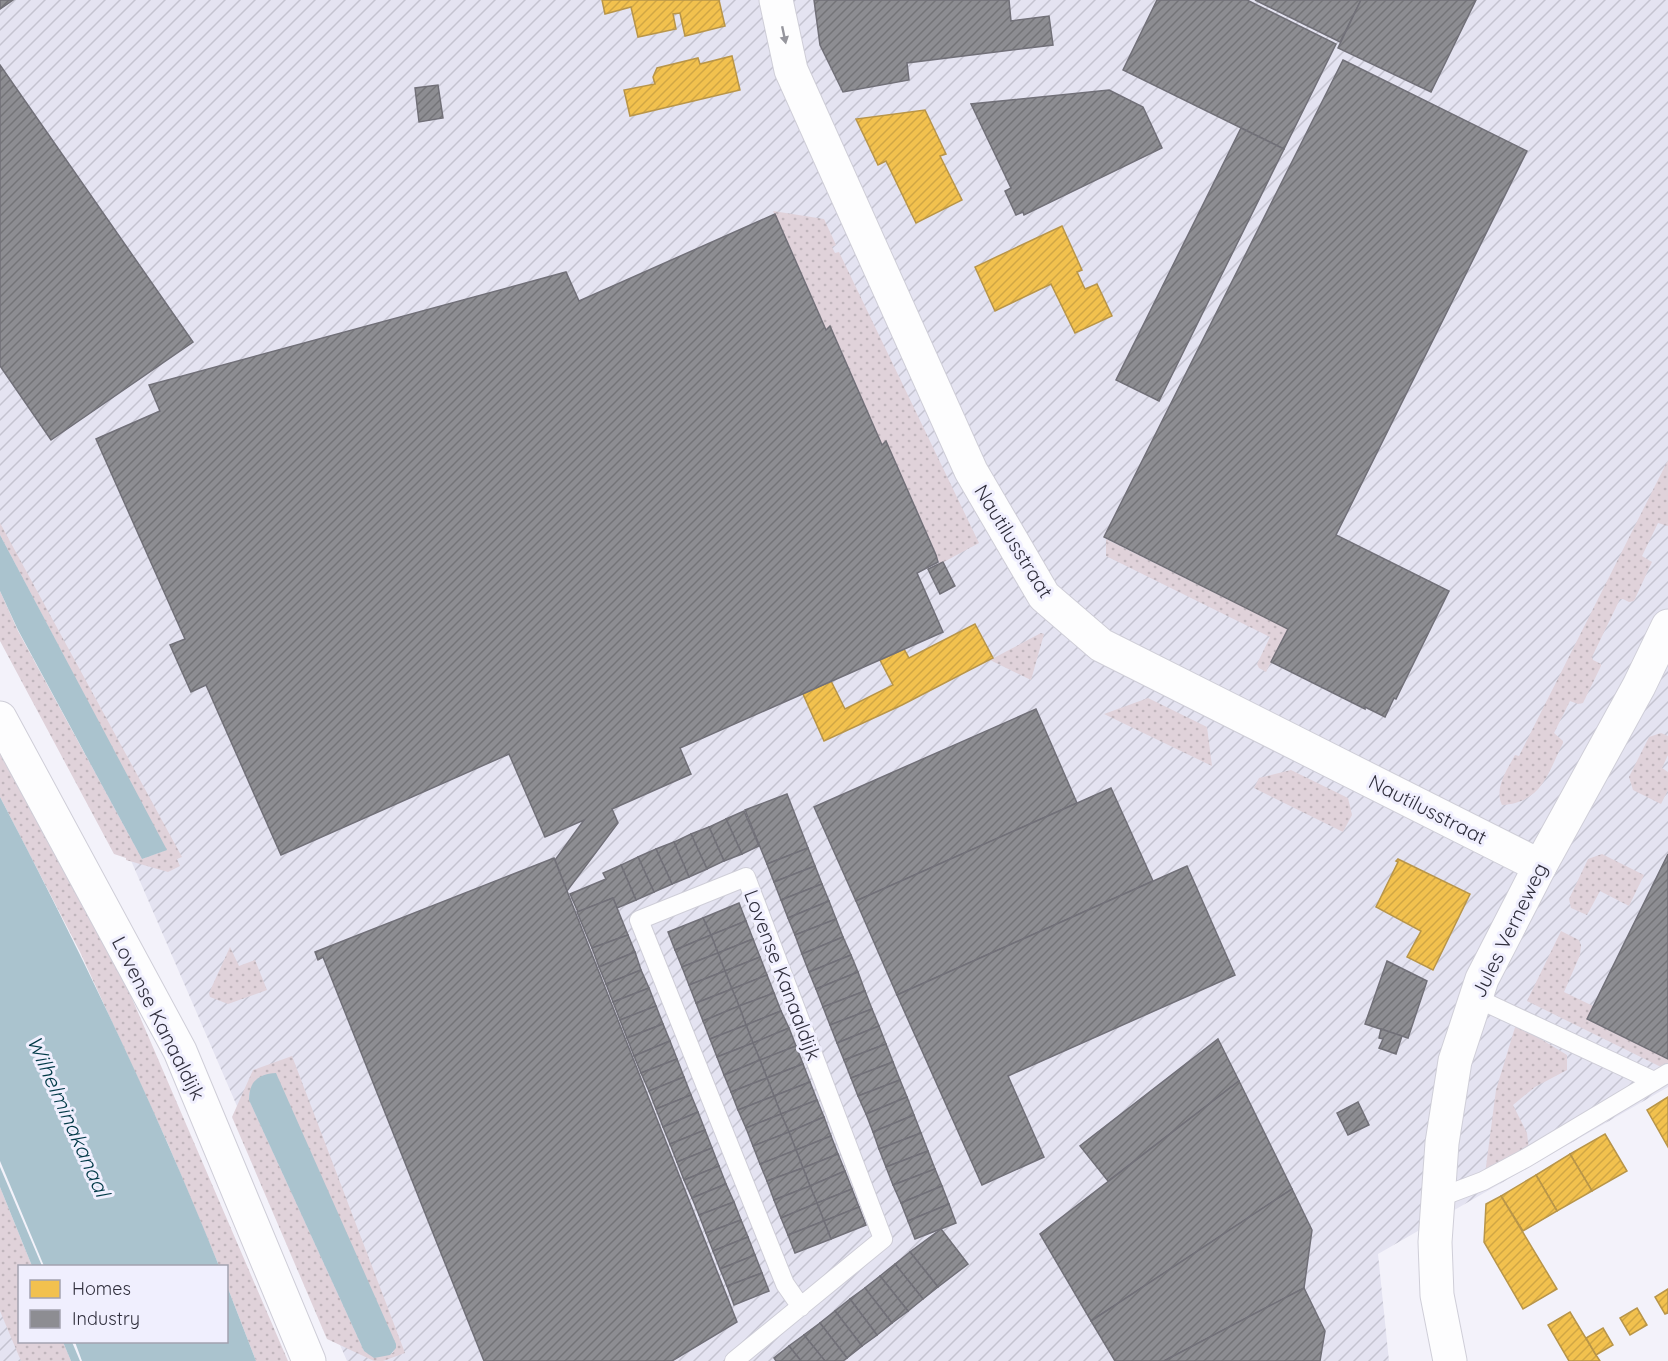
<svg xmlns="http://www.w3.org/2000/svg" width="1668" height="1361" font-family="Quicksand,sans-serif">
	<defs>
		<pattern id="industrial-furrows" width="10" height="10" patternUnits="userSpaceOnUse" patternTransform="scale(1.5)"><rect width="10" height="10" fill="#e4e3f1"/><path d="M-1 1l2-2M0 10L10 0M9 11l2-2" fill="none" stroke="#c4c3d0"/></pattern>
		<pattern id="green-dots" width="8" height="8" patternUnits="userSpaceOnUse" patternTransform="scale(1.5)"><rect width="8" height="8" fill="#e0d2da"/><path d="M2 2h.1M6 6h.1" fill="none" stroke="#c0b5bc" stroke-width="1.8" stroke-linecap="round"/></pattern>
		<pattern id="homes-hatch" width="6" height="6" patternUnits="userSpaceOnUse" patternTransform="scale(1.5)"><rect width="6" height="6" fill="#f2c14e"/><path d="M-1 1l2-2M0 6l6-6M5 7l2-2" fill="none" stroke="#d0a645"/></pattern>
		<pattern id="industry-hatch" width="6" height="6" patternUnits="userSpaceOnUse" patternTransform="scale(1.5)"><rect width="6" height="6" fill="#8d8d92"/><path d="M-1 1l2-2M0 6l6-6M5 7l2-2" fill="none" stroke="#747478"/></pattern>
	</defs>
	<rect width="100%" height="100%" fill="#f3f2fa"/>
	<!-- industrial -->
	<g fill="url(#industrial-furrows)">
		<path d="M0,0H1668V1087L1378,1254L1389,1361H347L0,557Z"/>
		<path d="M0,1277L20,1342L38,1361H0Z"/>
	</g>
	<!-- green -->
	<g fill="url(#green-dots)" fill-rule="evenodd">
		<path d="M773,211L824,219L836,245L832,247L835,253L839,252L979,543L940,564L886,441L882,445L830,327L826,330Z"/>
		<path d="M1668,460V526L1658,523L1642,556L1652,562L1651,564L1634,601L1629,602L1623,599H1620L1592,657L1593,660L1601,664V666L1583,703L1578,704L1570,701L1554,733L1563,741V743C1547,775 1542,802 1502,805C1494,788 1507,770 1515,755L1519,756Z"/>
		<path d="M0,523L182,857L177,859L180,866L168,872L126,860V858L114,854L0,641V591L18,631L142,859L166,850L0,535Z"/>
		<path d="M1106,539L1288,629L1266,672L1259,668L1257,664L1270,637L1106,556Z"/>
		<path d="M1041,633L1044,634L1031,680L990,660Z"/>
		<path d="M1148,698L1207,727L1212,766L1104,714Z"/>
		<path d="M0,733L112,952L288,1361H256L227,1286L226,1266H219L168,1144L80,952L0,797Z"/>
		<path d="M1661,733L1668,736V755L1662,768L1668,772V790L1661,804L1633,790L1629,777L1649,737Z"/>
		<path d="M1291,770L1348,798L1352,815L1343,832L1254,788L1259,778Z"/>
		<path d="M1602,854L1644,875L1629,906L1600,891L1587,915L1571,908L1569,899L1588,859Z"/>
		<path d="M1561,931L1579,940L1581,945L1580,955L1564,992L1593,1006L1587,1019L1668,1059V1063L1661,1067L1527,1001Z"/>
		<path d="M230,947L239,966L255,960L267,990L228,1004L210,997L209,993Z"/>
		<path d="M1516,1024L1567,1055V1070L1535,1087L1513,1105L1527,1133L1529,1150L1485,1174L1496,1090Z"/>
		<path d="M292,1056L405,1353L383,1361H374L327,1339L232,1117L253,1070ZM249,1092L396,1344L393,1353L364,1351L249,1100Z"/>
		<path d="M0,1187L32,1266H20V1342H63L71,1361H21L0,1311Z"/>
	</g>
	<!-- water -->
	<g fill="#aac3ce">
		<path d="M0,535L167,850L142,859L18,630L0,591Z"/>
		<path d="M0,797C80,950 155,1106 219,1266H44L0,1161Z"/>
		<path d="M276,1073L396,1344V1348L390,1355L374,1358L364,1351L249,1100C249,1081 259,1074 276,1073Z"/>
		<path d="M0,1167L42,1266H32L0,1187Z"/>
		<path d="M227,1286L256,1361H82L75,1342H226Z"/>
		<path d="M63,1342H72L80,1361H71Z"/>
	</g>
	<!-- homes -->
	<g fill="url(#homes-hatch)" stroke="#b89549" stroke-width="1.5">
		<path d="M602,0H719L725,26L685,36L680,13L673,14L676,29L638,37L631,7L605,14Z"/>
		<path d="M732,56L740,90L630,116L624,90L655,84L653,77L657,68L698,58L700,64Z"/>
		<path d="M925,110L946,154L940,156L962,200L916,223L886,161L878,165L856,119Z"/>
		<path d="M1062,226L1082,270L1077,272L1085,289L1097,284L1112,316L1075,333L1051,284L995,311L975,267Z"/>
		<path d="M975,624L993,658L902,705L824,741L803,694L831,681L845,709L893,685L880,660L904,649L909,658Z"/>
		<path d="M1398,859L1470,894L1433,970L1407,957L1421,931L1376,907L1398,862L1396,861Z"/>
		<path d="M1668,1097V1147L1647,1110Z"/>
		<path d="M1605,1134L1627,1171L1592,1191L1570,1154Z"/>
		<path d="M1570,1154L1592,1191L1557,1211L1536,1175Z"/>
		<path d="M1536,1175L1557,1211L1523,1231L1501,1196Z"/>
		<path d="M1501,1196L1557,1289L1523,1309L1484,1242L1486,1204Z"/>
		<path d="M1668,1289V1313L1665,1314L1655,1297Z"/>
		<path d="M1637,1308L1647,1325L1630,1335L1620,1318Z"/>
		<path d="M1570,1312L1596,1355L1600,1361H1569L1548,1325Z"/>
		<path d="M1603,1328L1613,1345L1596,1355L1586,1338Z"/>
	</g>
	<!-- industry -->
	<g fill="url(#industry-hatch)" stroke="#717078" stroke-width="1.5">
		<path d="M0,0H13L0,9Z"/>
		<path d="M814,0H1009L1011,21L1049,16L1053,45L907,63L909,80L843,92L820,45Z"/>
		<path d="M1157,0H1247L1336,44L1284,149L1123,70Z"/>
		<path d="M1255,0H1361L1340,42Z"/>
		<path d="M1361,0H1476L1431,92L1338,48Z"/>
		<path d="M1343,60L1527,151L1336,535L1449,591L1396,699L1394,698L1385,717L1365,707V709L1271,662L1288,629L1104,537Z"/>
		<path d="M0,65L193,342L51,440L0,366Z"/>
		<path d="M438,85L443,118L419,122L415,88Z"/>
		<path d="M1109,90L1143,107L1162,148L1024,215L1023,212L1016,215L1005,191L1011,188L971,104Z"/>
		<path d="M1241,128L1284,149L1159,401L1116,380Z"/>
		<path d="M775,214L826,330L830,326L882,445L886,441L936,555L938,562L917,573L943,632L680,748L691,774L612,809L618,823L567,891L555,860L584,820L545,837L509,754L281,855L206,685L191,692L170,645L185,639L96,439L160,411L149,385L566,272L579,301Z"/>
		<path d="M943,562L955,586L940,594L928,569Z"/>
		<path d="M1036,709L1077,803L856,901L814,807Z"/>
		<path d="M1111,788L1153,881L897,995L856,901Z"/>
		<path d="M787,794L808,848L767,864L745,810Z"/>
		<path d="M744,811L759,846L742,854L726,819Z"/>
		<path d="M726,819L742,854L724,861L709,827Z"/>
		<path d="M709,827L724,861L707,869L691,834Z"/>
		<path d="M691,834L707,869L689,877L674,842Z"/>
		<path d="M674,842L689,877L672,884L656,849Z"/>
		<path d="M808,848L815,866L774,882L767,864Z"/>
		<path d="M656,849L672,884L654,892L638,857Z"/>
		<path d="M1668,854V1059L1587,1019Z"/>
		<path d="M638,857L654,892L636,900L621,865Z"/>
		<path d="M554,858L737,1322L672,1361H484L323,957L318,960L315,952Z"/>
		<path d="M621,865L636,900L617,908L613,898L578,912L570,894L606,879L603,873Z"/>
		<path d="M815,866L822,884L781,900L774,882Z"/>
		<path d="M1187,866L1235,975L1008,1076L1044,1157L982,1185L897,995Z"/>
		<path d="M822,884L829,901L788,918L781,900Z"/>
		<path d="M613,898L628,935L592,948L577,912Z"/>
		<path d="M829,901L836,919L795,935L788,918Z"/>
		<path d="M739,903L746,921L711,935L703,918Z"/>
		<path d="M703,918L711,935L675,950L668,932Z"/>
		<path d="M836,919L843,937L802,954L795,935Z"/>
		<path d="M746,921L753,939L718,953L711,935Z"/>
		<path d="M628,935L635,952L599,967L592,948Z"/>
		<path d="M711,935L718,953L682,967L675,950Z"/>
		<path d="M843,937L851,955L809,972L802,954Z"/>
		<path d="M753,939L760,957L725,971L718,953Z"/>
		<path d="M635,952L641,970L606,984L599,967Z"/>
		<path d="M718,953L725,971L689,985L682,967Z"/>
		<path d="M851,955L858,972L816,989L809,972Z"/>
		<path d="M760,957L767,975L732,989L725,971Z"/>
		<path d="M1387,961L1427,981L1408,1038L1365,1024Z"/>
		<path d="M641,970L649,988L613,1002L606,984Z"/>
		<path d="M725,971L732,989L696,1003L689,985Z"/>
		<path d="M858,972L865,991L823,1007L816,989Z"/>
		<path d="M767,975L774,993L739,1006L732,989Z"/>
		<path d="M649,988L656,1006L620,1020L613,1002Z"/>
		<path d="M732,989L739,1006L703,1021L696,1003Z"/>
		<path d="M865,991L872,1009L830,1025L823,1007Z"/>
		<path d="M774,993L781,1011L746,1025L739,1006Z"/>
		<path d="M656,1006L663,1024L627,1038L620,1020Z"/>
		<path d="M739,1006L746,1025L710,1039L703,1021Z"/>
		<path d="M872,1009L879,1026L837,1043L830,1025Z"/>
		<path d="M781,1011L789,1028L753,1043L746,1025Z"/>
		<path d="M663,1024L670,1041L634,1056L627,1038Z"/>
		<path d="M746,1025L753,1043L717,1057L710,1039Z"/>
		<path d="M879,1026L886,1044L844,1060L837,1043Z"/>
		<path d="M789,1028L796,1046L760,1060L753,1043Z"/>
		<path d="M1381,1029L1402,1036L1396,1054L1379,1048L1383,1039L1379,1038Z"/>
		<path d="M1218,1039L1239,1081L1108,1181L1080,1146Z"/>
		<path d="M670,1041L677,1059L641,1073L634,1056Z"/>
		<path d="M753,1043L760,1060L724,1075L717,1057Z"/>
		<path d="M886,1044L893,1062L851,1078L844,1060Z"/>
		<path d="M796,1046L803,1064L767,1078L760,1060Z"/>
		<path d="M677,1059L684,1077L649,1091L641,1073Z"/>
		<path d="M760,1060L767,1078L731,1092L724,1075Z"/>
		<path d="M893,1062L900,1080L858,1096L851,1078Z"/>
		<path d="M803,1064L810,1082L774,1096L767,1078Z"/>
		<path d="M684,1077L691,1095L656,1109L649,1091Z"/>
		<path d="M767,1078L774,1096L738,1110L731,1092Z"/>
		<path d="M900,1080L907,1097L866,1114L858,1096Z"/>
		<path d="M1239,1081L1292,1189L1091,1321L1040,1234Z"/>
		<path d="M810,1082L817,1100L781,1114L774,1096Z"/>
		<path d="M691,1095L698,1112L663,1127L656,1109Z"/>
		<path d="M774,1096L781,1114L746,1128L738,1110Z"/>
		<path d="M907,1097L914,1115L873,1132L866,1114Z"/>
		<path d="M817,1100L824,1117L789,1132L781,1114Z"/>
		<path d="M1358,1102L1369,1125L1348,1135L1337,1113Z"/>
		<path d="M698,1112L705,1130L670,1144L663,1127Z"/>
		<path d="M781,1114L789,1132L753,1146L746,1128Z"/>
		<path d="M914,1115L921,1133L879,1149L873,1132Z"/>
		<path d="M824,1117L831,1136L796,1150L789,1132Z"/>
		<path d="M705,1130L712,1148L677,1162L670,1144Z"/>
		<path d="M789,1132L796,1150L760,1164L753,1146Z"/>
		<path d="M921,1133L928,1151L886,1167L879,1149Z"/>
		<path d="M831,1136L838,1154L803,1168L796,1150Z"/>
		<path d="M712,1148L719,1166L684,1180L677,1162Z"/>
		<path d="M796,1150L803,1168L767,1181L760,1164Z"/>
		<path d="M928,1151L935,1169L893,1185L886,1167Z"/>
		<path d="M838,1154L845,1171L810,1186L803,1168Z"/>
		<path d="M719,1166L726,1184L692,1198L684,1180Z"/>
		<path d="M803,1168L810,1186L774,1200L767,1181Z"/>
		<path d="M935,1169L942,1186L901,1203L893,1185Z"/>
		<path d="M845,1171L852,1189L817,1203L810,1186Z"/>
		<path d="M726,1184L734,1202L699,1215L692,1198Z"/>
		<path d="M810,1186L817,1203L781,1218L774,1200Z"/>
		<path d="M942,1186L949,1204L908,1221L901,1203Z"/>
		<path d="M852,1189L859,1207L824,1221L817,1203Z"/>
		<path d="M1292,1189L1312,1230L1304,1288L1164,1361H1115L1091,1321Z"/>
		<path d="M734,1202L741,1220L706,1233L699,1215Z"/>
		<path d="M817,1203L824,1221L788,1235L781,1218Z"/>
		<path d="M949,1204L956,1223L915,1239L908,1221Z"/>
		<path d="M859,1207L866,1225L831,1239L824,1221Z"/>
		<path d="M741,1220L748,1237L713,1251L706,1233Z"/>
		<path d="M824,1221L831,1239L795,1253L788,1235Z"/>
		<path d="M941,1229L968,1264L938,1287L910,1252Z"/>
		<path d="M748,1237L755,1255L720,1269L713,1251Z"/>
		<path d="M910,1252L938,1287L923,1299L895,1264Z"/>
		<path d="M755,1255L762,1273L727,1286L720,1269Z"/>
		<path d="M895,1264L923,1299L908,1311L880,1276Z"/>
		<path d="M762,1273L769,1291L734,1305L727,1286Z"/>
		<path d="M880,1276L908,1311L892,1323L865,1288Z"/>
		<path d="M865,1288L892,1323L877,1335L850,1299Z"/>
		<path d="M1304,1288L1325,1331L1320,1361H1164Z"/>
		<path d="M850,1299L877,1335L862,1346L835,1311Z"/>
		<path d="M835,1311L862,1346L847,1358L820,1323Z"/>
		<path d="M820,1323L847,1358L843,1361H825L804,1335Z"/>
		<path d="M804,1335L825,1361H801L789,1346Z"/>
		<path d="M789,1346L801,1361H776L774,1358Z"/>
	</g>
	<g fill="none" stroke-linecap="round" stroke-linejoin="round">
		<defs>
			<g id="service">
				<path d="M1476,998L1654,1081"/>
				<path d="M1438,1198L1483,1181L1526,1158L1668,1073"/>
				<path d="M734,1361L883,1239L746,877L639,920L785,1284L801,1307"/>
			</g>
			<g id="minor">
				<path d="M776,0L791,70L971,471L1044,596L1101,645L1540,866"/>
				<path d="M0,718L180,1051L309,1361"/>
			</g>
			<path id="tertiary" d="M1450,1361L1437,1295L1435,1242L1442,1143L1455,1061L1482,979L1540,866L1639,686L1668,626"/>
		</defs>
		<!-- service casing -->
		<use href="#service" stroke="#cfced8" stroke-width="20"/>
		<!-- minor casing -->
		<use href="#minor" stroke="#cfced8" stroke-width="35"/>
		<!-- tertiary casing -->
		<use href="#tertiary" stroke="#cfced8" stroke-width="35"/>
		<!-- service -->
		<use href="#service" stroke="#fdfdfe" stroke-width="18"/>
		<!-- minor -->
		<use href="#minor" stroke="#fdfdfe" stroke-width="33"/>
		<!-- tertiary -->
		<use href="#tertiary" stroke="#fdfdfe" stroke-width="33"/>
	</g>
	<!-- one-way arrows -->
	<defs><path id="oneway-solid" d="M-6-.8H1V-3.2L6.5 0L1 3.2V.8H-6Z" transform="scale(1.5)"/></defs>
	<use fill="#96969d" href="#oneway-solid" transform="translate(784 35) rotate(78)"/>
	<g text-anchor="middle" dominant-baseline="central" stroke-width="6" stroke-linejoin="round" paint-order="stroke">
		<!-- street labels -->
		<g font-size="20" fill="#2f2e3c" stroke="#f0effe">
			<text transform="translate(1014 541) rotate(58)">Nautilusstraat</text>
			<text transform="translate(1428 809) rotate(27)">Nautilusstraat</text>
			<text transform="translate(1509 930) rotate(-64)">Jules Verneweg</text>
			<text transform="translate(783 975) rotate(69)">Lovense Kanaaldijk</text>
			<text transform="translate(159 1018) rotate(63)">Lovense Kanaaldijk</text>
		</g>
		<!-- water labels -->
		<g font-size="21" font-style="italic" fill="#003947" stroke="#f0effe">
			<text transform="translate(69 1116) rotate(66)">Wilhelminakanaal</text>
		</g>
	</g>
	<!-- legend -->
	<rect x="18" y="1265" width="210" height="78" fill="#f0effe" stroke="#a3a2b0" stroke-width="1.5"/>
	<rect x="30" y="1280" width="30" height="18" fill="#f2c14e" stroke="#a3a2b0" stroke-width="1.5"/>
	<text x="72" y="1295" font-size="18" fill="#2f2e3c">Homes</text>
	<rect x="30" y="1310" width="30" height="18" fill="#8d8d92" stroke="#a3a2b0" stroke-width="1.5"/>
	<text x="72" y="1325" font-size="18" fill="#2f2e3c">Industry</text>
</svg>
